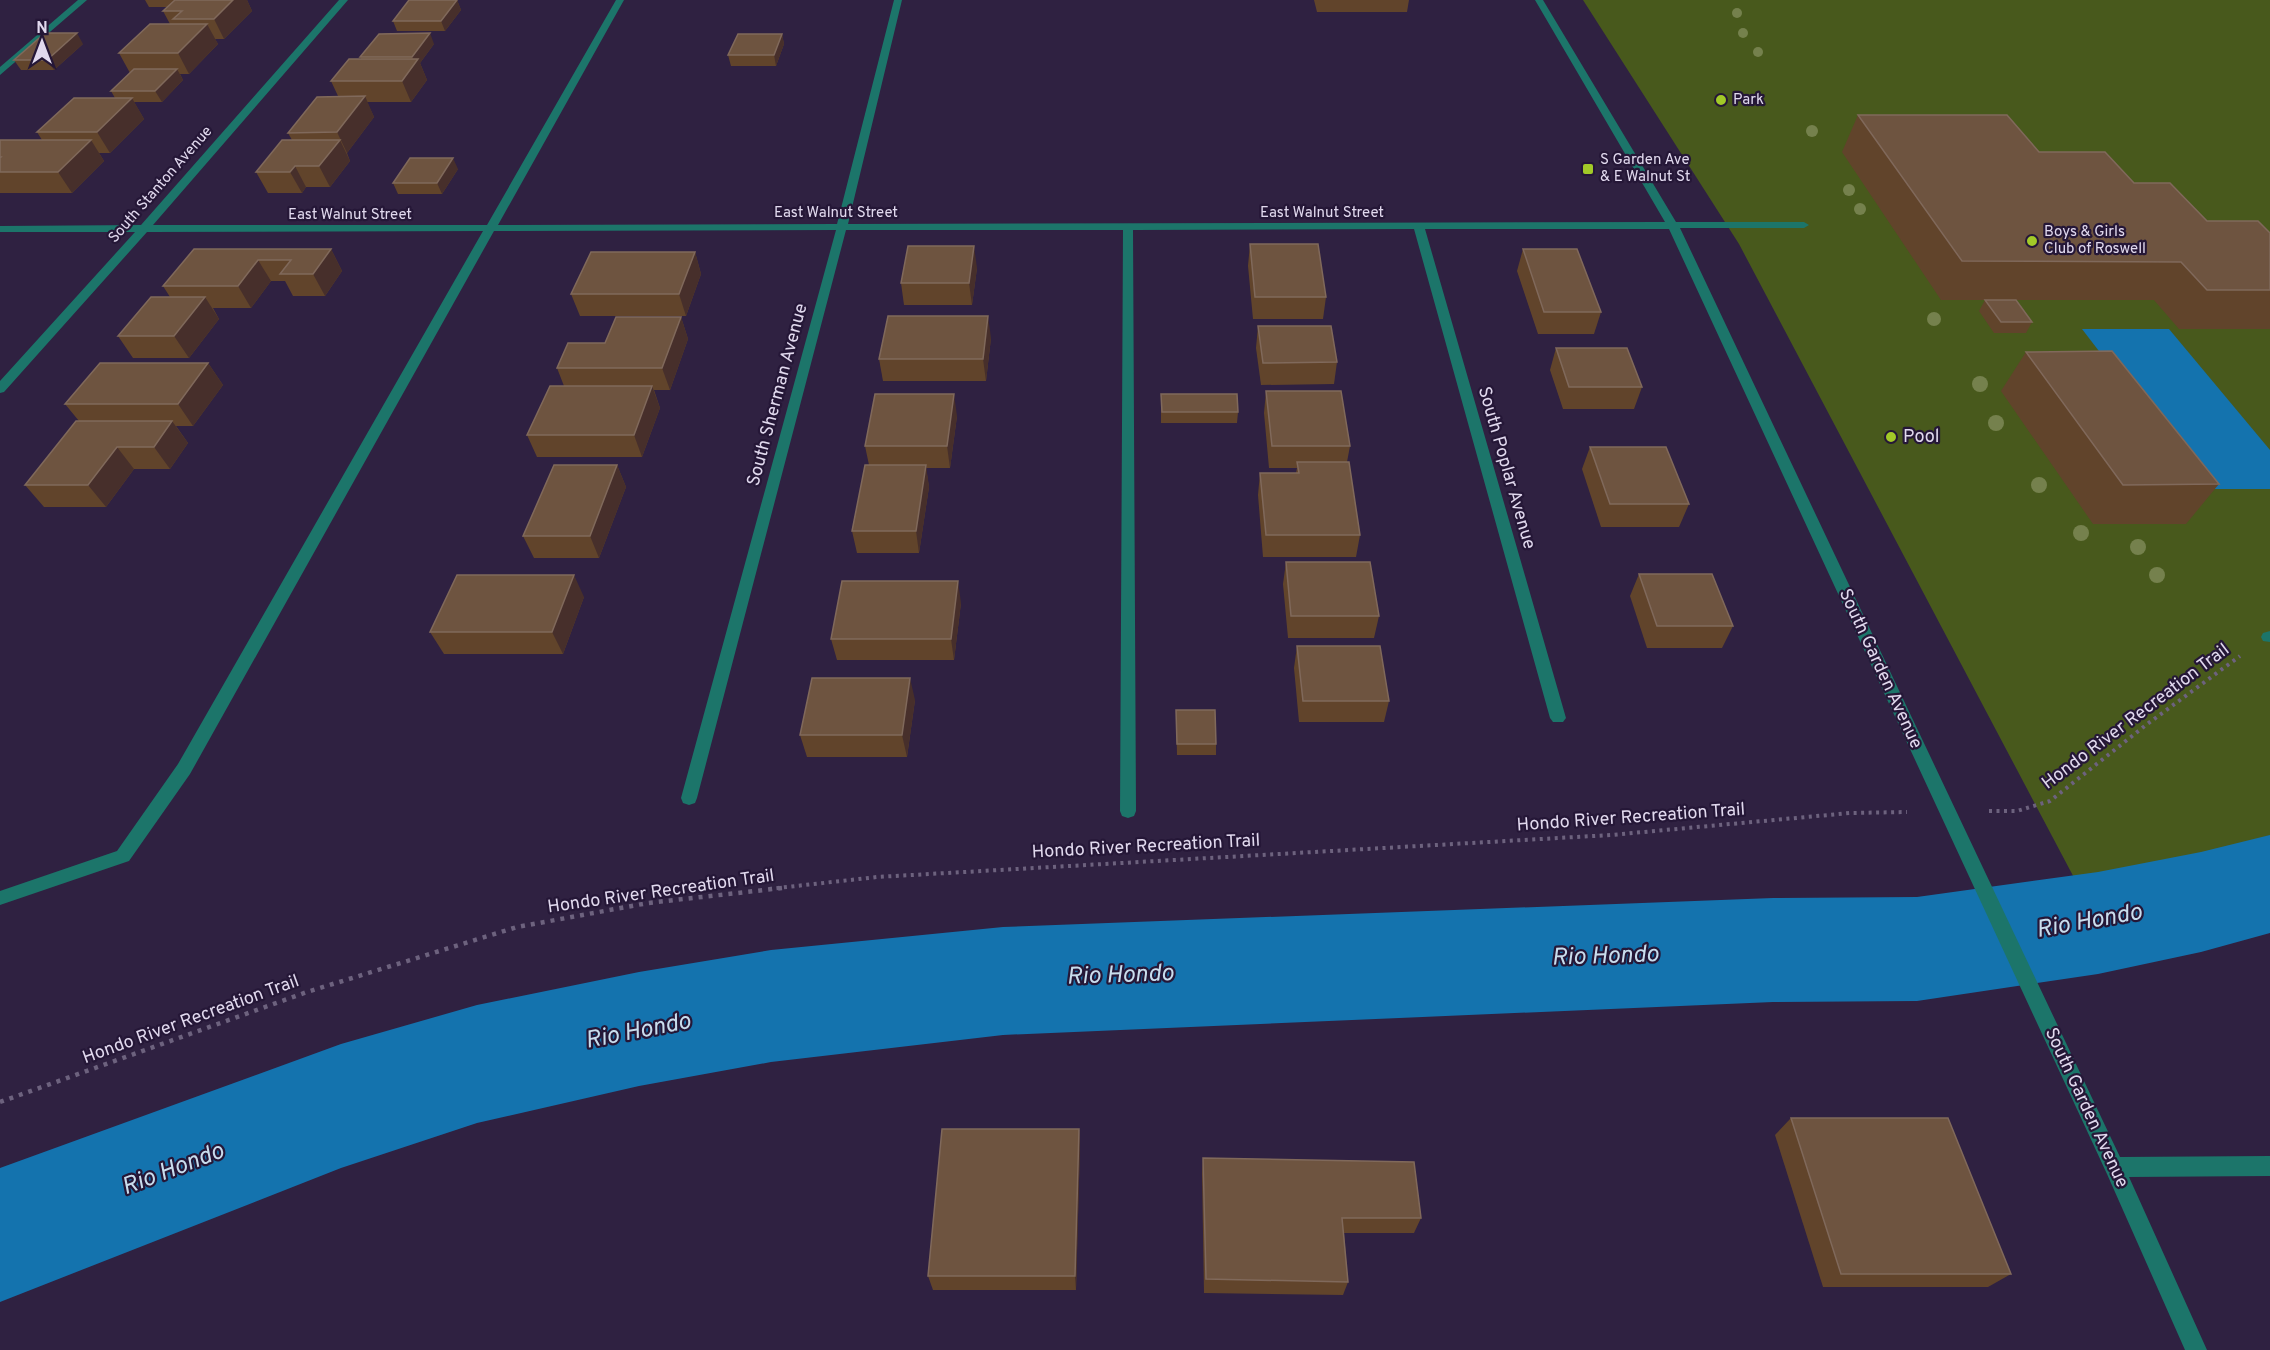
<svg xmlns="http://www.w3.org/2000/svg" width="2270" height="1350" font-family="Overpass,sans-serif">
	<rect width="100%" height="100%" fill="#2f2141"/>
	<!-- green -->
	<path fill="#48591c" d="M1583,0H2270V884L2201,902L2098,923L1739,244Z"/>
	<!-- water -->
	<path fill="#1473ae" d="M2082,329H2169L2270,450V489H2205Z"/>
	<g fill="none" stroke-linecap="round" stroke-linejoin="round">
		<!-- river -->
		<path fill="#1473ae" fill-rule="evenodd" d="M2270,835V933L2201,952L2098,974L1917,1001L1773,1002L1003,1035L771,1062L639,1086L477,1123L341,1168L0,1302V1168L341,1044L477,1005L639,972L771,950L1003,927L1773,898L1917,897L2098,872L2201,852Z"/>
		<!-- path-far1 -->
		<g stroke="#6d627e" stroke-width="4" stroke-dasharray="3 4.5" stroke-linecap="butt">
			<path d="M1989,811H2017L2050,801L2146,725L2240,656"/>
			<path d="M769,889L877,877L1611,835L1850,813L1907,812"/>
		</g>
		<!-- path -->
		<path stroke="#6d627e" stroke-width="4.5" stroke-dasharray="4 6" stroke-linecap="butt" d="M0,1102L307,992L517,927L648,903L782,888"/>
		<!-- minor -->
		<g fill="#1c756a" fill-rule="evenodd">
			<path d="M78,0H87L0,75V67Z"/>
			<path d="M339,0H348L153,225H487L616,0H624L498,225L837,224L894,0H902L848,224L1665,222L1535,0H1543L1676,222H1804L1809,225L1804,228H1680L2120,1157L2270,1156V1176L2129,1177L2207,1350H2185L2107,1174L1669,229H1425L1566,718L1563,722H1553L1550,718L1414,229L1133,230L1136,811L1134,816L1128,818L1122,816L1120,811L1123,230H846L697,798L695,803L689,805L683,803L681,798L836,230L494,231L190,774L129,861L0,905V891L117,851L178,764L483,231L147,232L4,392L0,393V381L135,232H0V226L141,225Z"/>
			<path d="M2270,631V642L2263,641L2261,637L2263,633Z"/>
		</g>
	</g>
	<!-- trees -->
	<g fill="#75814d">
		<circle cx="1737" cy="13" r="5"/>
		<circle cx="1743" cy="33" r="5"/>
		<circle cx="1758" cy="52" r="5"/>
		<circle cx="1812" cy="131" r="6"/>
		<circle cx="1849" cy="190" r="6"/>
		<circle cx="1860" cy="209" r="6"/>
		<circle cx="1934" cy="319" r="7"/>
		<circle cx="1980" cy="384" r="8"/>
		<circle cx="1996" cy="423" r="8"/>
		<circle cx="2039" cy="485" r="8"/>
		<circle cx="2081" cy="533" r="8"/>
		<circle cx="2138" cy="547" r="8"/>
		<circle cx="2157" cy="575" r="8"/>
	</g>
	<!-- wall -->
	<g fill="#61442b">
		<path d="M145,0H247L252,11L224,39H215L218,44L189,74H180L183,80L162,102H134L144,119L110,153H99L104,161L72,193H0V140H42L37,132L115,98L111,91L130,73L119,53L170,24L163,11L168,7H149Z"/>
		<path d="M457,0L461,10L445,31H397L393,21Z"/>
		<path d="M1314,0H1409L1407,12H1317Z"/>
		<path d="M782,34L784,44L776,66H731L728,55Z"/>
		<path d="M83,44L54,70H21L14,60Z"/>
		<path d="M434,44L420,63L427,80L411,102H367L374,117L347,153L350,161L330,187H306L302,193H268L256,172L292,140L288,133L338,96L331,81L361,59L360,57Z"/>
		<path d="M1858,115L2039,152L2134,183L2207,221L2270,233V329H2179L2154,300H2016L2032,322L2026,333H1994L1979,311L1985,300H1941L1842,152Z"/>
		<path d="M458,169L442,194H398L393,183Z"/>
		<path d="M1250,244L1326,297L1323,319H1253L1248,266Z"/>
		<path d="M194,249H331L342,271L325,296H293L285,281H271L251,308H213L219,319L189,358H133L118,336L170,297L163,286Z"/>
		<path d="M1523,249L1601,312L1594,334H1538L1517,271Z"/>
		<path d="M695,252L701,274L686,316H580L571,294Z"/>
		<path d="M977,268L972,305H904L901,283Z"/>
		<path d="M681,317L688,339L670,390H654L660,408L642,457H537L527,435L564,386L557,368L605,343Z"/>
		<path d="M1258,326L1337,362L1334,384L1261,385L1256,348Z"/>
		<path d="M991,338L986,381H883L879,359Z"/>
		<path d="M1556,348L1642,387L1634,409H1563L1550,370Z"/>
		<path d="M2026,352L2219,484L2186,524H2093L2001,391Z"/>
		<path d="M208,363L223,385L193,426H176L188,443L170,469H134L106,507H44L25,485L79,421L65,404Z"/>
		<path d="M1266,391L1350,446L1347,462L1360,535L1356,557H1263L1258,495L1260,473H1296L1297,468H1269L1264,413Z"/>
		<path d="M1161,394L1238,412L1237,423H1161Z"/>
		<path d="M957,416L950,468H926L929,487L919,553H857L852,531L869,465L865,446Z"/>
		<path d="M1590,447L1689,504L1679,527H1601L1582,469Z"/>
		<path d="M617,465L626,487L599,558H534L523,536Z"/>
		<path d="M1286,562L1379,616L1374,638H1288L1283,584Z"/>
		<path d="M1639,574L1733,626L1722,648H1647L1630,596Z"/>
		<path d="M584,597L563,654H444L430,632Z"/>
		<path d="M961,603L954,660H837L831,639Z"/>
		<path d="M1297,646L1389,701L1384,722H1299L1294,668Z"/>
		<path d="M915,700L907,757H807L800,735Z"/>
		<path d="M1176,710L1216,744V755H1177Z"/>
		<path d="M1791,1118L2011,1274L1988,1287H1823L1775,1135Z"/>
		<path d="M1079,1129L1080,1145L1076,1290H933L928,1276Z"/>
		<path d="M1203,1158L1421,1218L1414,1233H1344L1348,1282L1343,1295L1204,1293L1202,1174Z"/>
	</g>
	<!-- shaded-wall -->
	<g fill="#472f2b">
		<path d="M233,0H247L252,11L224,39L214,19Z"/>
		<path d="M457,0L461,10L445,31L441,21Z"/>
		<path d="M207,24L218,44L189,74L178,53Z"/>
		<path d="M77,33L83,44L54,70L47,60Z"/>
		<path d="M430,33L434,44L420,63L427,80L411,102L402,81L415,64L412,57Z"/>
		<path d="M782,34L784,44L776,66L774,55Z"/>
		<path d="M177,69L183,80L162,102L155,91Z"/>
		<path d="M365,96L374,117L347,153L337,132Z"/>
		<path d="M132,98L144,119L110,153L97,132Z"/>
		<path d="M91,140L104,161L72,193L58,172Z"/>
		<path d="M340,140L350,161L330,187L319,166Z"/>
		<path d="M453,158L458,169L442,194L437,183Z"/>
		<path d="M295,166L306,187L302,193L290,172Z"/>
		<path d="M974,246L977,268L972,305L969,283Z"/>
		<path d="M331,249L342,271L325,296L313,274Z"/>
		<path d="M695,252L701,274L686,316L679,294Z"/>
		<path d="M258,260L271,281L251,308L238,286Z"/>
		<path d="M205,297L219,319L189,358L174,336Z"/>
		<path d="M988,316L991,338L986,381L983,359Z"/>
		<path d="M681,317L688,339L670,390L662,368Z"/>
		<path d="M208,363L223,385L193,426L178,404Z"/>
		<path d="M652,386L660,408L642,457L634,435Z"/>
		<path d="M954,394L957,416L950,468L947,446Z"/>
		<path d="M172,421L188,443L170,469L154,447Z"/>
		<path d="M117,447L134,469L106,507L88,485Z"/>
		<path d="M617,465L626,487L599,558L590,536Z"/>
		<path d="M926,465L929,487L919,553L916,531Z"/>
		<path d="M574,575L584,597L563,654L552,632Z"/>
		<path d="M958,581L961,603L954,660L951,639Z"/>
		<path d="M910,678L915,700L907,757L902,735Z"/>
		<path d="M1079,1129L1080,1145L1076,1290L1075,1276Z"/>
	</g>
	<!-- building -->
	<g fill="#6e5440" stroke="#80695b" stroke-width="1.5">
		<path d="M175,0H233L214,19H173L182,11H163Z"/>
		<path d="M409,0H457L441,21H393Z"/>
		<path d="M150,24H207L178,53H119Z"/>
		<path d="M45,33H77L47,60H14Z"/>
		<path d="M430,33L412,57H360L379,34Z"/>
		<path d="M738,34H782L774,55H728Z"/>
		<path d="M349,59H418L402,81H331Z"/>
		<path d="M134,69H177L155,91H111Z"/>
		<path d="M365,96L337,132L288,133L317,97Z"/>
		<path d="M74,98H132L97,132H37Z"/>
		<path d="M1858,115H2007L2039,152H2105L2134,183H2170L2207,221H2258L2270,233V290H2207L2181,262L1962,261Z"/>
		<path d="M0,140H91L58,172H0V158L1,157H0Z"/>
		<path d="M282,140H340L319,166H295L290,172H256Z"/>
		<path d="M410,158H453L437,183H393Z"/>
		<path d="M1250,244H1318L1326,297H1255Z"/>
		<path d="M908,246H974L969,283H901Z"/>
		<path d="M194,249H331L313,274H280L291,260H258L238,286H163Z"/>
		<path d="M1523,249H1577L1601,312H1544Z"/>
		<path d="M591,252H695L679,294H571Z"/>
		<path d="M151,297H205L174,336H118Z"/>
		<path d="M1985,300H2016L2032,322H2001Z"/>
		<path d="M888,316H988L983,359H879Z"/>
		<path d="M616,317H681L662,368H557L568,343H605Z"/>
		<path d="M1258,326H1331L1337,362L1263,363Z"/>
		<path d="M1556,348H1627L1642,387H1569Z"/>
		<path d="M2112,351L2219,484L2123,485L2026,352Z"/>
		<path d="M100,363H208L178,404H65Z"/>
		<path d="M550,386H652L634,435H527Z"/>
		<path d="M1266,391H1341L1350,446H1272Z"/>
		<path d="M875,394H954L947,446H865Z"/>
		<path d="M1161,394H1237L1238,412H1162Z"/>
		<path d="M76,421H172L154,447H117L88,485H25Z"/>
		<path d="M1590,447H1666L1689,504H1610Z"/>
		<path d="M1297,462H1349L1360,535H1266L1260,473H1299Z"/>
		<path d="M554,465H617L590,536H523Z"/>
		<path d="M865,465H926L916,531H852Z"/>
		<path d="M1286,562H1370L1379,616H1291Z"/>
		<path d="M1639,574H1712L1733,626H1657Z"/>
		<path d="M457,575H574L552,632H430Z"/>
		<path d="M842,581H958L951,639H831Z"/>
		<path d="M1297,646H1380L1389,701H1303Z"/>
		<path d="M812,678H910L902,735H800Z"/>
		<path d="M1176,710H1215L1216,744H1177Z"/>
		<path d="M1791,1118H1948L2011,1274H1841Z"/>
		<path d="M942,1129H1079L1075,1276H928Z"/>
		<path d="M1203,1158L1414,1162L1421,1218H1342L1348,1282L1206,1279Z"/>
	</g>
	<!-- markers -->
	<g fill="#a2c928" stroke="#251737" stroke-width="2">
		<circle cx="1721" cy="100" r="6"/>
		<rect x="1582" y="163" width="12" height="12" rx="3"/>
		<circle cx="2032" cy="241" r="6"/>
		<circle cx="1891" cy="437" r="6"/>
	</g>
	<g text-anchor="middle" dominant-baseline="central" stroke-width="4.5" stroke-linejoin="round" paint-order="stroke">
		<!-- far-poi labels -->
		<g font-size="15" fill="#e1d9ee" stroke="#251737" text-anchor="start">
			<text x="1733" y="100">Park</text>
			<text x="1600" y="160">S Garden Ave<tspan x="1600" dy="17">&amp; E Walnut St</tspan></text>
			<text x="2044" y="232">Boys &amp; Girls<tspan x="2044" dy="17">Club of Roswell</tspan></text>
		</g>
		<!-- far-street labels -->
		<g font-size="15" fill="#e1d9ee" stroke="#251737">
			<text transform="translate(161 185) rotate(-49)">South Stanton Avenue</text>
			<text x="836" y="213">East Walnut Street</text>
			<text x="1322" y="213">East Walnut Street</text>
			<text x="350" y="215">East Walnut Street</text>
		</g>
		<!-- street labels -->
		<g font-size="18" fill="#e1d9ee" stroke="#251737">
			<text transform="translate(778 395) rotate(-75)">South Sherman Avenue</text>
			<text transform="translate(1506 468) rotate(74)">South Poplar Avenue</text>
			<text transform="translate(1880 669) rotate(65)">South Garden Avenue</text>
			<text transform="translate(2136 717) rotate(-37)">Hondo River Recreation Trail</text>
			<text transform="translate(1631 818) rotate(-4)">Hondo River Recreation Trail</text>
			<text transform="translate(1146 847) rotate(-3)">Hondo River Recreation Trail</text>
			<text transform="translate(661 892) rotate(-8)">Hondo River Recreation Trail</text>
			<text transform="translate(191 1020) rotate(-20)">Hondo River Recreation Trail</text>
			<text transform="translate(2086 1108) rotate(65)">South Garden Avenue</text>
		</g>
		<!-- poi labels -->
		<g font-size="18" fill="#e1d9ee" stroke="#251737" text-anchor="start">
			<text x="1903" y="437">Pool</text>
		</g>
		<!-- near-water labels -->
		<g font-size="24" font-style="italic" fill="#c9dded" stroke="#251737">
			<text transform="translate(2089 922) rotate(-10)">Rio Hondo</text>
			<text transform="translate(1605 957) rotate(-2)">Rio Hondo</text>
			<text transform="translate(1120 976) rotate(-2)">Rio Hondo</text>
			<text transform="translate(638 1032) rotate(-11)">Rio Hondo</text>
			<text transform="translate(173 1170) rotate(-21)">Rio Hondo</text>
		</g>
	</g>
	<!-- north arrow -->
	<g transform="translate(42 42)" stroke="#251737" stroke-width="4.5" paint-order="stroke">
	<path d="M0-4.5L10 22L0 15L-10 22Z" fill="#e1d9ee"/>
	<text y="-9" font-size="16" font-weight="bold" text-anchor="middle" fill="#e1d9ee">N</text>
	</g>
</svg>
